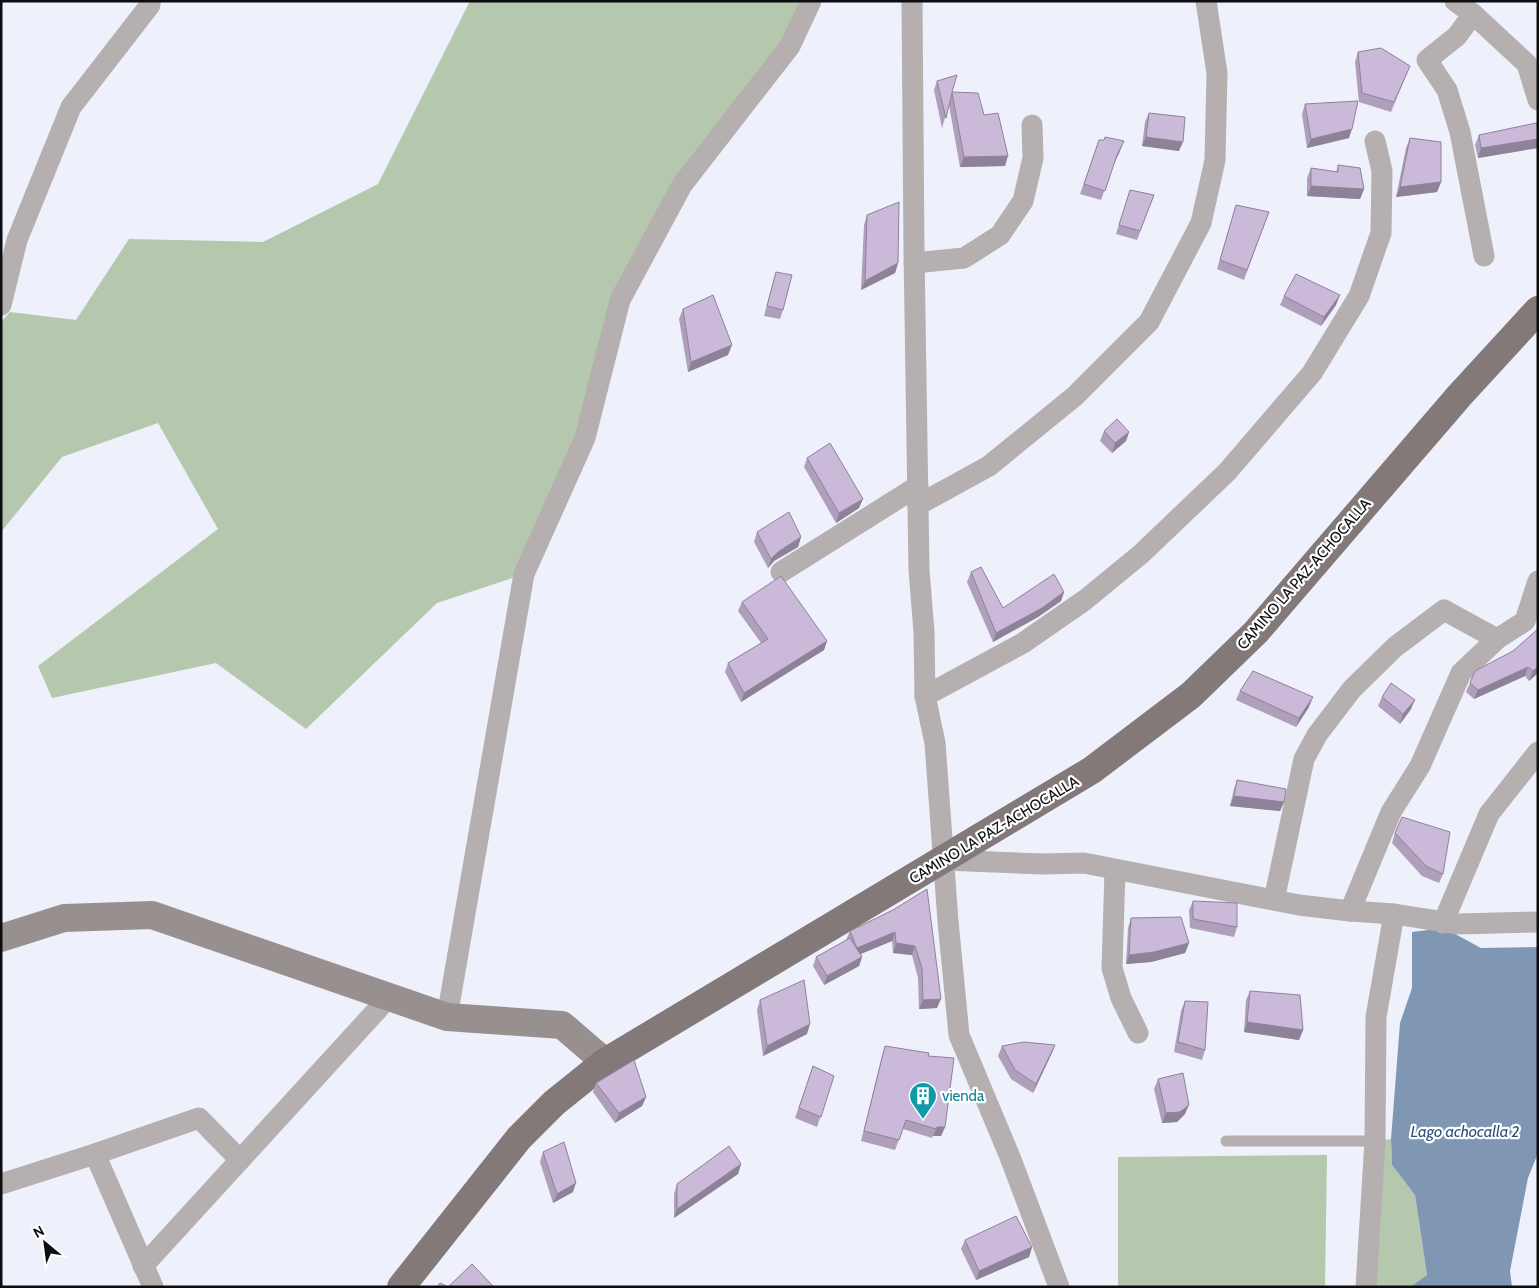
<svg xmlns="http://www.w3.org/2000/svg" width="1539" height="1288" font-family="Cabin,sans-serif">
	<rect width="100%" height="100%" fill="#eef0fb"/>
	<!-- green -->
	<g fill="#b5c7ad">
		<path d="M470,1H811L682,185L620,299L585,438L524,574L437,603L306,729L216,663L52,698L38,666L218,529L158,423L62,457L1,532V322L10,312L76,320L129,239L263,242L378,184Z"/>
		<path d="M1391,1139L1392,1165L1415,1195L1427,1275L1410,1287H1366L1375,1141Z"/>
		<path d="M1327,1155L1325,1287H1118V1157Z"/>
	</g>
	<!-- water -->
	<path fill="#8097b4" d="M1444,928L1481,948L1538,947V1153L1528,1178L1510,1271L1512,1287H1410L1427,1275L1415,1195L1392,1165L1391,1139L1400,1023L1412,988V932Z"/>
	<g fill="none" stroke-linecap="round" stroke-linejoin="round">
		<!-- service -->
		<path stroke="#b5afaf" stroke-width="11" d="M1226,1141H1375"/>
		<!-- minor -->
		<g stroke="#b5afaf" stroke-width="21">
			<path d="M912,1L914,251L919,570L924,632L925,696L935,743L948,921L959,1035L1010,1157L1059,1287"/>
			<path d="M1455,1L1473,14L1527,64L1538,100"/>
			<path d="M1473,14L1457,36L1427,60L1447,90L1460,132L1484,256"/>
			<path d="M914,263L964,258L1000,235L1023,201L1033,158L1032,125"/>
			<path d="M1,305L17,240L71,107L150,5V1"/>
			<path d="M918,505L989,466L1075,396L1149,322L1201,223L1215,160L1217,73L1206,1"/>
			<path d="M781,572L918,486"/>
			<path d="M925,696L1023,643L1085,600L1141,554L1227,472L1312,373L1359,296L1381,233L1382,171L1375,141"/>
			<path d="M944,860L1043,864L1084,863L1299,905L1350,911L1394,914L1458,924L1538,922"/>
			<path d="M1115,870L1112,968L1121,998L1138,1033"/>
			<path d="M1274,900L1304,759L1317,735L1352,689L1395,647L1444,610L1497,639"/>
			<path d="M1350,911L1391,812L1420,766L1461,673L1497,639L1525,621L1538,581"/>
			<path d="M1443,923L1489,814L1538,752"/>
			<path d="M447,1017L524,574L585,438L620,300L682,185L790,46L811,1"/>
			<path d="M95,1154L199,1118L240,1160"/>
			<path d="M1,1184L95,1154L153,1287"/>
			<path d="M143,1266L389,997"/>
			<path d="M1366,1287L1375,1141L1376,1017L1394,914"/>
		</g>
		<!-- secondary -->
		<path stroke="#98908f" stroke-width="28" d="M1,938L64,918L152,915L447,1017L562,1025L605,1062"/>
		<!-- primary -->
		<path stroke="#837979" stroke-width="28" d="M401,1287L519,1138L554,1103L605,1062L1092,770L1191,695L1256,632L1459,396L1538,310"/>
	</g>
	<!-- wall -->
	<g fill="#af9fbb">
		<path d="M1358,52L1410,66L1391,112L1359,102L1355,62Z"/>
		<path d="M937,81L984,115L1005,166L960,167L949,105L942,128L934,90Z"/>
		<path d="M1305,104L1349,138L1307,148L1302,114Z"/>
		<path d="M1149,113L1179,151L1142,146L1145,122Z"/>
		<path d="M1538,128V148L1478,158L1475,145L1479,135Z"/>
		<path d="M1410,138L1441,182L1437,192L1396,197L1406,148Z"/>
		<path d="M1099,140L1120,151L1114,163L1101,200L1080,194Z"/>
		<path d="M1338,165L1364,189L1360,199L1307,196V178L1311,168L1336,172Z"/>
		<path d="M1130,190L1154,195L1137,240L1116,234Z"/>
		<path d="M1236,205L1269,212L1244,280L1217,269Z"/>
		<path d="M867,215L898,263L895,273L861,290L864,225Z"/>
		<path d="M776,272L783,310L780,319L764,316L773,282Z"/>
		<path d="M1284,296L1336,305L1321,326L1280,305Z"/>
		<path d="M683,309L728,355L688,372L679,319Z"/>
		<path d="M1104,431L1129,432L1126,441L1112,453L1100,441Z"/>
		<path d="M807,458L859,508L836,523L804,467Z"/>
		<path d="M757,532L801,537L798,547L774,561L768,568L754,542Z"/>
		<path d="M971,572L1003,608L1064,592L1061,601L1038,617L993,642L967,582Z"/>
		<path d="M742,602L827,641L824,650L741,702L725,672L728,663L761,643L738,611Z"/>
		<path d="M1538,629V673L1529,681L1525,676L1474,699L1466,692L1470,683L1513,651Z"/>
		<path d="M1240,691L1309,707L1296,727L1236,700Z"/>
		<path d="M1382,697L1411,709L1400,724L1378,706Z"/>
		<path d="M1237,780L1284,802L1280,811L1230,806L1234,789Z"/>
		<path d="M1395,833L1443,874L1439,883L1422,876L1392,843Z"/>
		<path d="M927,889L937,1008L919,1009L918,978L912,955L893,953L892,941L861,954L862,957L859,966L824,985L813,966L816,957L846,940L850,931L893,910Z"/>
		<path d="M1193,901L1237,927L1234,937L1190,928L1189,910Z"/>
		<path d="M1131,918L1189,943L1185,953L1151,962L1126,964L1128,928Z"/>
		<path d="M1250,991L1303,1030L1299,1040L1244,1032L1246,1000Z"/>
		<path d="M760,1000L807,1034L763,1056L757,1010Z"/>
		<path d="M1185,1001L1205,1050L1202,1060L1174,1052L1181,1011Z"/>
		<path d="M1055,1045L1051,1055L1033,1093L1011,1079L998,1056L1002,1046Z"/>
		<path d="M885,1046L928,1056L945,1127L941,1136H933L932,1138L903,1129L895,1150L861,1141L882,1056Z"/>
		<path d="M813,1066L834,1076L817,1127L795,1118Z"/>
		<path d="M1158,1079L1185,1114L1177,1122L1162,1123L1154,1089Z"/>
		<path d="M596,1083L646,1097L642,1106L615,1123L593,1092Z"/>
		<path d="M543,1152L573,1192L553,1203L540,1162Z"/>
		<path d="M741,1164L738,1174L674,1218V1194L677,1184Z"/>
		<path d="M965,1240L1032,1247L1029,1257L976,1280L961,1249Z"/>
	</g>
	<!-- shaded-wall -->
	<g fill="#8e8299">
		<path d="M1352,129L1349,138L1307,148L1311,139Z"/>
		<path d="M1146,137L1183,142L1179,151L1142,146Z"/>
		<path d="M1538,139V148L1478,158L1481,148Z"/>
		<path d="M1124,141L1120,151L1114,164L1117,155Z"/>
		<path d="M1008,156L1005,166L960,167L964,157Z"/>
		<path d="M1441,182L1437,192L1396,197L1400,187Z"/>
		<path d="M1311,186L1364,189L1360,199L1307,196Z"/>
		<path d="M898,263L895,273L861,290L865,281Z"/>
		<path d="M1340,295L1336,305L1321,326L1324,317Z"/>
		<path d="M732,345L728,355L688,372L691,362Z"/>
		<path d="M1129,432L1126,441L1112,453L1115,443Z"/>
		<path d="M863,499L859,508L836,523L839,513Z"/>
		<path d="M801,537L798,547L774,561L768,568L771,559L778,552Z"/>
		<path d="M1064,592L1061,601L1038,617L993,642L996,633Z"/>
		<path d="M827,641L824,650L741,702L744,693Z"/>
		<path d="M1528,667L1525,676L1474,699L1478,690Z"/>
		<path d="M1538,667V673L1529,681L1533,671Z"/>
		<path d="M1313,697L1309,707L1296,727L1299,718Z"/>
		<path d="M1415,700L1411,709L1400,724L1403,714Z"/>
		<path d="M1234,796L1284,802L1280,811L1230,806Z"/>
		<path d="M895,932L892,941L853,957L857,948Z"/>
		<path d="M896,943L915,946L912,955L893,953Z"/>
		<path d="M1189,943L1185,953L1151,962L1126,964L1129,955Z"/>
		<path d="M862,957L859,966L824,985L827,976Z"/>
		<path d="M941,999L937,1008L919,1009L923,1000Z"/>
		<path d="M1247,1022L1303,1030L1299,1040L1244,1032Z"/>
		<path d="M810,1024L807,1034L763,1056L767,1046Z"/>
		<path d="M1055,1045L1051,1055L1033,1093L1036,1084Z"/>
		<path d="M646,1097L642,1106L615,1123L619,1113Z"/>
		<path d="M1189,1105L1185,1114L1177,1122L1162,1123L1166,1113Z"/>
		<path d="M937,1127H945L941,1136H933Z"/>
		<path d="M741,1164L738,1174L674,1218L677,1209Z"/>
		<path d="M576,1183L573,1192L553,1203L557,1194Z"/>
		<path d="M1032,1247L1029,1257L976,1280L979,1271Z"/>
	</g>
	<!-- building -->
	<g fill="#cbb9da" stroke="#8e8299">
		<path d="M1381,48L1410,66L1394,102L1362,93L1358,52Z"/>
		<path d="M957,75L952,92L978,93L984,115L998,113L1008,156L964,157L952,93L946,118L937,81Z"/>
		<path d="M1358,101L1352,129L1311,139L1305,104Z"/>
		<path d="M1149,113L1185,117L1183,142L1146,137Z"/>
		<path d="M1536,123L1538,128V139L1481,148L1479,135Z"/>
		<path d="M1105,137L1124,141L1117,155L1105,191L1084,184L1099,140H1104Z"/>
		<path d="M1410,138L1441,142V182L1400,187Z"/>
		<path d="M1338,165L1360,168L1364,189L1311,186V168L1338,172Z"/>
		<path d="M1130,190L1154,195L1140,231L1119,225Z"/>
		<path d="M899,202L898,263L865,281L867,215Z"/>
		<path d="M1236,205L1269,212L1247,270L1220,260Z"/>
		<path d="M776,272L792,275L783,310L767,306Z"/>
		<path d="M1296,274L1340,295L1324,317L1284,296Z"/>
		<path d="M713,295L732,345L691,362L683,309Z"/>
		<path d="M1117,419L1129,432L1115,443L1104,431Z"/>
		<path d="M830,443L863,499L839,513L807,458Z"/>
		<path d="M789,512L801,537L778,552L771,559L757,532Z"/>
		<path d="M981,567L1003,608L1054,574L1064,592L1042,608L996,633L971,572Z"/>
		<path d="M781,576L827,641L744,693L728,663L768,639L742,602Z"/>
		<path d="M1538,629V667L1533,671L1528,667L1478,690L1470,683L1475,671L1513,651Z"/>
		<path d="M1253,671L1313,697L1299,718L1240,691Z"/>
		<path d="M1391,683L1415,700L1403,714L1382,697Z"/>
		<path d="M1237,780L1286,789L1284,802L1234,796Z"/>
		<path d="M1402,817L1450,832L1443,874L1426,866L1395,833Z"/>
		<path d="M927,889L941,999L923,1000L922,968L915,946L896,943L895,932L857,948L850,931L893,910Z"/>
		<path d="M1193,901L1237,903V927L1193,919Z"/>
		<path d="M1181,917L1189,943L1154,952L1129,955L1131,918Z"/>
		<path d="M850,938L862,957L827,976L816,957Z"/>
		<path d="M804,980L810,1024L767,1046L760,1000Z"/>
		<path d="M1250,991L1300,995L1303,1030L1247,1022Z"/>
		<path d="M1185,1001L1208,1002L1205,1050L1178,1042Z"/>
		<path d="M1024,1042L1055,1045L1036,1084L1015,1070L1002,1046Z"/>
		<path d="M885,1046L929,1053L928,1056L954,1058L945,1127H937L936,1129L906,1120L899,1140L864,1131Z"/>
		<path d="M634,1060L646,1097L619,1113L596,1083Z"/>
		<path d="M813,1066L834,1076L821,1117L799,1108Z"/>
		<path d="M1183,1073L1189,1105L1180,1112L1166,1113L1158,1079Z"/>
		<path d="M564,1142L576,1183L557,1194L543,1152Z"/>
		<path d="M729,1146L741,1164L677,1209V1184Z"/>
		<path d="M1016,1216L1032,1247L979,1271L965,1240Z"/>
		<path d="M472,1264L494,1287H448Z"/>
		<path d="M440,1283L448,1287H437Z"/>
	</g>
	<!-- icons -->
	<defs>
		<symbol id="building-pin" viewBox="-11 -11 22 30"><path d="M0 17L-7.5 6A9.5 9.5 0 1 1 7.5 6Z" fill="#0f9aa8" stroke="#fff"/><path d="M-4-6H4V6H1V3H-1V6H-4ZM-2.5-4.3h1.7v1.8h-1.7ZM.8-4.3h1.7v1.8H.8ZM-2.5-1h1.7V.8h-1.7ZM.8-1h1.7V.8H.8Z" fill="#fff"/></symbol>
	</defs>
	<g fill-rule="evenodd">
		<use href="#building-pin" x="907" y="1080" width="32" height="43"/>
	</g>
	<g text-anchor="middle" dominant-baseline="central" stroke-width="4.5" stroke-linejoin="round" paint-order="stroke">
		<!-- street labels -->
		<g font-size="15" fill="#0c0d10" stroke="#fff">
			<text transform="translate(1304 574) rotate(-49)">CAMINO LA PAZ-ACHOCALLA</text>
			<text transform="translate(994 830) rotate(-31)">CAMINO LA PAZ-ACHOCALLA</text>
		</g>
		<!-- culture labels -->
		<g font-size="15" fill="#0d838f" stroke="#fff" text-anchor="start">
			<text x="942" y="1096">vienda</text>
		</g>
		<!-- water labels -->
		<g font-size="16" font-style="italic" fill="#2d5079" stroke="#fff">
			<text x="1465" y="1131">Lago achocalla 2</text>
		</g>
	</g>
	<!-- border -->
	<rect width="1539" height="1288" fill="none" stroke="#0c0d10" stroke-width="5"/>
	<!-- north arrow -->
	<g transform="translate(45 1243) rotate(331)" stroke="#ffffff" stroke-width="4" paint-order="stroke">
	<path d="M0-4L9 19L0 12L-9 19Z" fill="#0c0d10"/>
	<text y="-8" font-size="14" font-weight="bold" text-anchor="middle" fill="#0c0d10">N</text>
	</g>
</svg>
